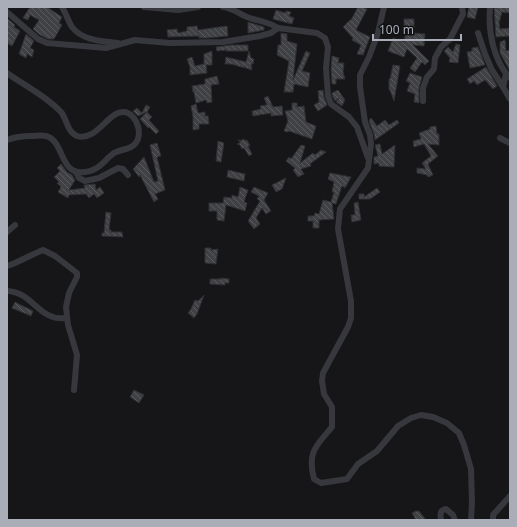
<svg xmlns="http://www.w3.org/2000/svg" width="517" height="527" font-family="'Noto Sans',sans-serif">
	<defs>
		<pattern id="building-back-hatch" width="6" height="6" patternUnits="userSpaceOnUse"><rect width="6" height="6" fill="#404145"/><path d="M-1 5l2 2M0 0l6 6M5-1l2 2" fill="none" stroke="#595a5e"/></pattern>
	</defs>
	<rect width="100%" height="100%" fill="#161618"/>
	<!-- building -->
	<g fill="url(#building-back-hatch)" stroke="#303034">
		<path d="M30,7H47L62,17L59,23L62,25L54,39H48L40,35L33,29L39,20L30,15L28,20L23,18Z"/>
		<path d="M358,7H362L367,9L356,30L370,37L363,55L357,54L361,45L352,40L353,38L343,27L350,20H351Z"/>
		<path d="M469,7H478L475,19L467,17Z"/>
		<path d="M494,7H510V13L502,12L499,23L500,29L510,28V36L496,37Z"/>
		<path d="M276,10L285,13L286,11L291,12L289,16L294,18L292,24L273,19Z"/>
		<path d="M7,18L15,25L14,27L20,31L12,46L7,43Z"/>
		<path d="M404,19H414V33L425,34L424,46L413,45L429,61L425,65L422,62L415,72L410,68L417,58L407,49L404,57L388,51L393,38L404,42L406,30H404Z"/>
		<path d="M248,22L264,27V30L248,33Z"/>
		<path d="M197,26L198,30L227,26L228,36L208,38H199V36L168,37L167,30L177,29L178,33L187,31V27Z"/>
		<path d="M281,33L287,34V41L297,44L293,80L306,51L310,53L302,71L310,73L308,87L294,84L293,92H284L289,61L277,55L278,45H281Z"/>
		<path d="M26,34L34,41L30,48L34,50L32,57L27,54L26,58L19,54Z"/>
		<path d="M505,40L506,51L510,50V71L500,53V42Z"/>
		<path d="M456,44L460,45L458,63L449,62L450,58L444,51L448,47L453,52Z"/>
		<path d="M231,45H248V51H226L227,50L217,51L216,47Z"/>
		<path d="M478,47L485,65L470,68L467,52L472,51V48Z"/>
		<path d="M212,51V65H206L207,73L190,75V67L187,59L192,57L195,66L204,64V54Z"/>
		<path d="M249,51L251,58L254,59L253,64H251L252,70L246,68L245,66V68L231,64H225L226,57L246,62Z"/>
		<path d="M332,56L339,58L338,63H344L343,72L345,79H336V84H332L331,68Z"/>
		<path d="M393,65L400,66L394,101L390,90H389V79H390Z"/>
		<path d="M486,67L497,86L493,89L485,80L477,85L474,81L470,84L467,79Z"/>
		<path d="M410,73L422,77L419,88V103L414,102L415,94L407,91L410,83L406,81Z"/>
		<path d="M217,76L219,84L211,85L212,102L207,103L206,100L196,103L194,92H193L192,86L205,84V79Z"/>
		<path d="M323,90L324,97L327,105L318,111L314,105L319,102L318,91Z"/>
		<path d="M338,90L345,100L342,106L336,102L339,98L335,101L332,95V93Z"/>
		<path d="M268,96L273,107L282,106L283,115L271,116V113L253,116L252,111L261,109L260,106L267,105L264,98Z"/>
		<path d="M292,103H297V107L304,106L306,122L316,126L312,139L289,131L288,132L284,131L288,121L285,111L292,110Z"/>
		<path d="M196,104L198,113L205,112V116H208L209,124H199V129L193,130V117L191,106Z"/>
		<path d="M146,105L150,107L147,112L152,117L149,120L159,131L156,134L149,127L148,128L140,119L147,112L138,116L133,111L137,108L142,113Z"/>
		<path d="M371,118L377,126L385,120L389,125L397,120L399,123L375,140L374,134L369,121Z"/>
		<path d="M436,126L437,134H439V145L428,144L438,156L428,164L433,175L428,177L427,175L417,173V168L426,169L422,163L431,156L424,144L414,147L413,141L421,139L419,133L430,129V127Z"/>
		<path d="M238,139L240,141L244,139L245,141L247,140L250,146H248L252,154L249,156L244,148L242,149L240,145L237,144L240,143Z"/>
		<path d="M218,141L224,143L221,162L216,161Z"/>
		<path d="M157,143L161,156L157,157L165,190L155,194L158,199L154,202L140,175L139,177L133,169L144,157L154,182L158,181L150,145Z"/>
		<path d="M380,144L382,154L395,145L394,167L379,166V163L374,164V157L378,156L375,145Z"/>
		<path d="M301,145L305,146L300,163L313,153L315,155L321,150L326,152L310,164L311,166L301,169L304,174L298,177L293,170L295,168L286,161L289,157L291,159Z"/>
		<path d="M61,164L67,172L72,175L75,180L69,190L85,188L84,185L95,184L96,190L100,187L104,193L97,198L94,194L89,198L86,194L69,195L68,198L58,192L61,187L57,183L59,182L54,177L60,171L57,168Z"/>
		<path d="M228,170L245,174L244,181L227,177Z"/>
		<path d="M330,173L351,177L345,188L342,186L336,204L332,203L334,219L319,220V228H313V221H308V216H314L315,213L319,214L323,200L331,202L334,192H332L334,182L328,179Z"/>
		<path d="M286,178L282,189L276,192L272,185Z"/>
		<path d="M240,187L248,190L244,202L247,203L245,211L226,205L224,221L217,220V211H209V203H223L224,197L232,198V195L238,197Z"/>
		<path d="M254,187L268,193L264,200L271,211L266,214L262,208L256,218L260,224L254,229L248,221L260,201L257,199L259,196L251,192Z"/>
		<path d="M377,188L380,192L370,199H359V194H364V197Z"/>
		<path d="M358,202L361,220L352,222L351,215H355L354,203Z"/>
		<path d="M106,212L111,213L109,230H111V232H122L123,237L102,236V233H104Z"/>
		<path d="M205,248H211V250L218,249L216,264L205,263Z"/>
		<path d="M221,278L229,279V283H225V285L210,284V279H221Z"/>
		<path d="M204,295L197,314L194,318L188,313L191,309L195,300L198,301Z"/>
		<path d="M15,302L33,311L31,316L12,308Z"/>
		<path d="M134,390L144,395L139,403L130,397Z"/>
		<path d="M416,511H419L426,520H416L412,513Z"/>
	</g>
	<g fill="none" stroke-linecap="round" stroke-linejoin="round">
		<!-- street -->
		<g stroke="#37383d" stroke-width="6">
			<path d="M62,7C66,13 68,21 72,27C83,41 102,41 118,43"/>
			<path d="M144,7L178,10L198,7"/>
			<path d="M223,7C233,8 239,14 247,17C258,21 269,22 278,28"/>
			<path d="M384,7L378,33L369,57L360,75V87L365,122L370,135L371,144L368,168L340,209L338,229L351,301V318L348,327L323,373L322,381L324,394L332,407V427C316,446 307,452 314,479L321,483L347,479L358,464L377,451L398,426L411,418L421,415L433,417L447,423L459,433L464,445L471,469L472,502L471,520"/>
			<path d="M490,7C488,31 493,60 510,78"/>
			<path d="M7,12L38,39L47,43L106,48L135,40L170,43L223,42L260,36L271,33L278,28L317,33L325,38L328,47L326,68L328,96L331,104L349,117L357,127L368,158"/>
			<path d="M478,33L485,54L492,70L503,87"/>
			<path d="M7,73C25,86 45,95 61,112C67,119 67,132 77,136C96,142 108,112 123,112C137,111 149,143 126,149C122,150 118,151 114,153C104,160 99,171 85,172C59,176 65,141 46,136C41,135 36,136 31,136C22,136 15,137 7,140"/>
			<path d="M506,74L503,87L510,99"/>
			<path d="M423,101V88L427,77L434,69L435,58L441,47L450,39L463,14L462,7"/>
			<path d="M500,138L510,143"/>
			<path d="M76,172L79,178L85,181L99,178L118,168L123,169L128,175"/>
			<path d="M7,232L15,225"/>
			<path d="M7,266C20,262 30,255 43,250L55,256L77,273V277L69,293L66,307L68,325L77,355L74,390"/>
			<path d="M7,291C34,292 38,322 67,318"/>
			<path d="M441,520C440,514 440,510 446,509L453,515L455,520"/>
			<path d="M493,520V515L510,496"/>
		</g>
	</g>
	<!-- border -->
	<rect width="517" height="527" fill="none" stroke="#a8adb8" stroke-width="16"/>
	<!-- scale -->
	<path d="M373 34v6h88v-6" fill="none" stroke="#a8adb8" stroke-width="2"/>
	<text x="379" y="34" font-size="12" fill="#a8adb8" stroke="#111113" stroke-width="3" paint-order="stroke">100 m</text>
</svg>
